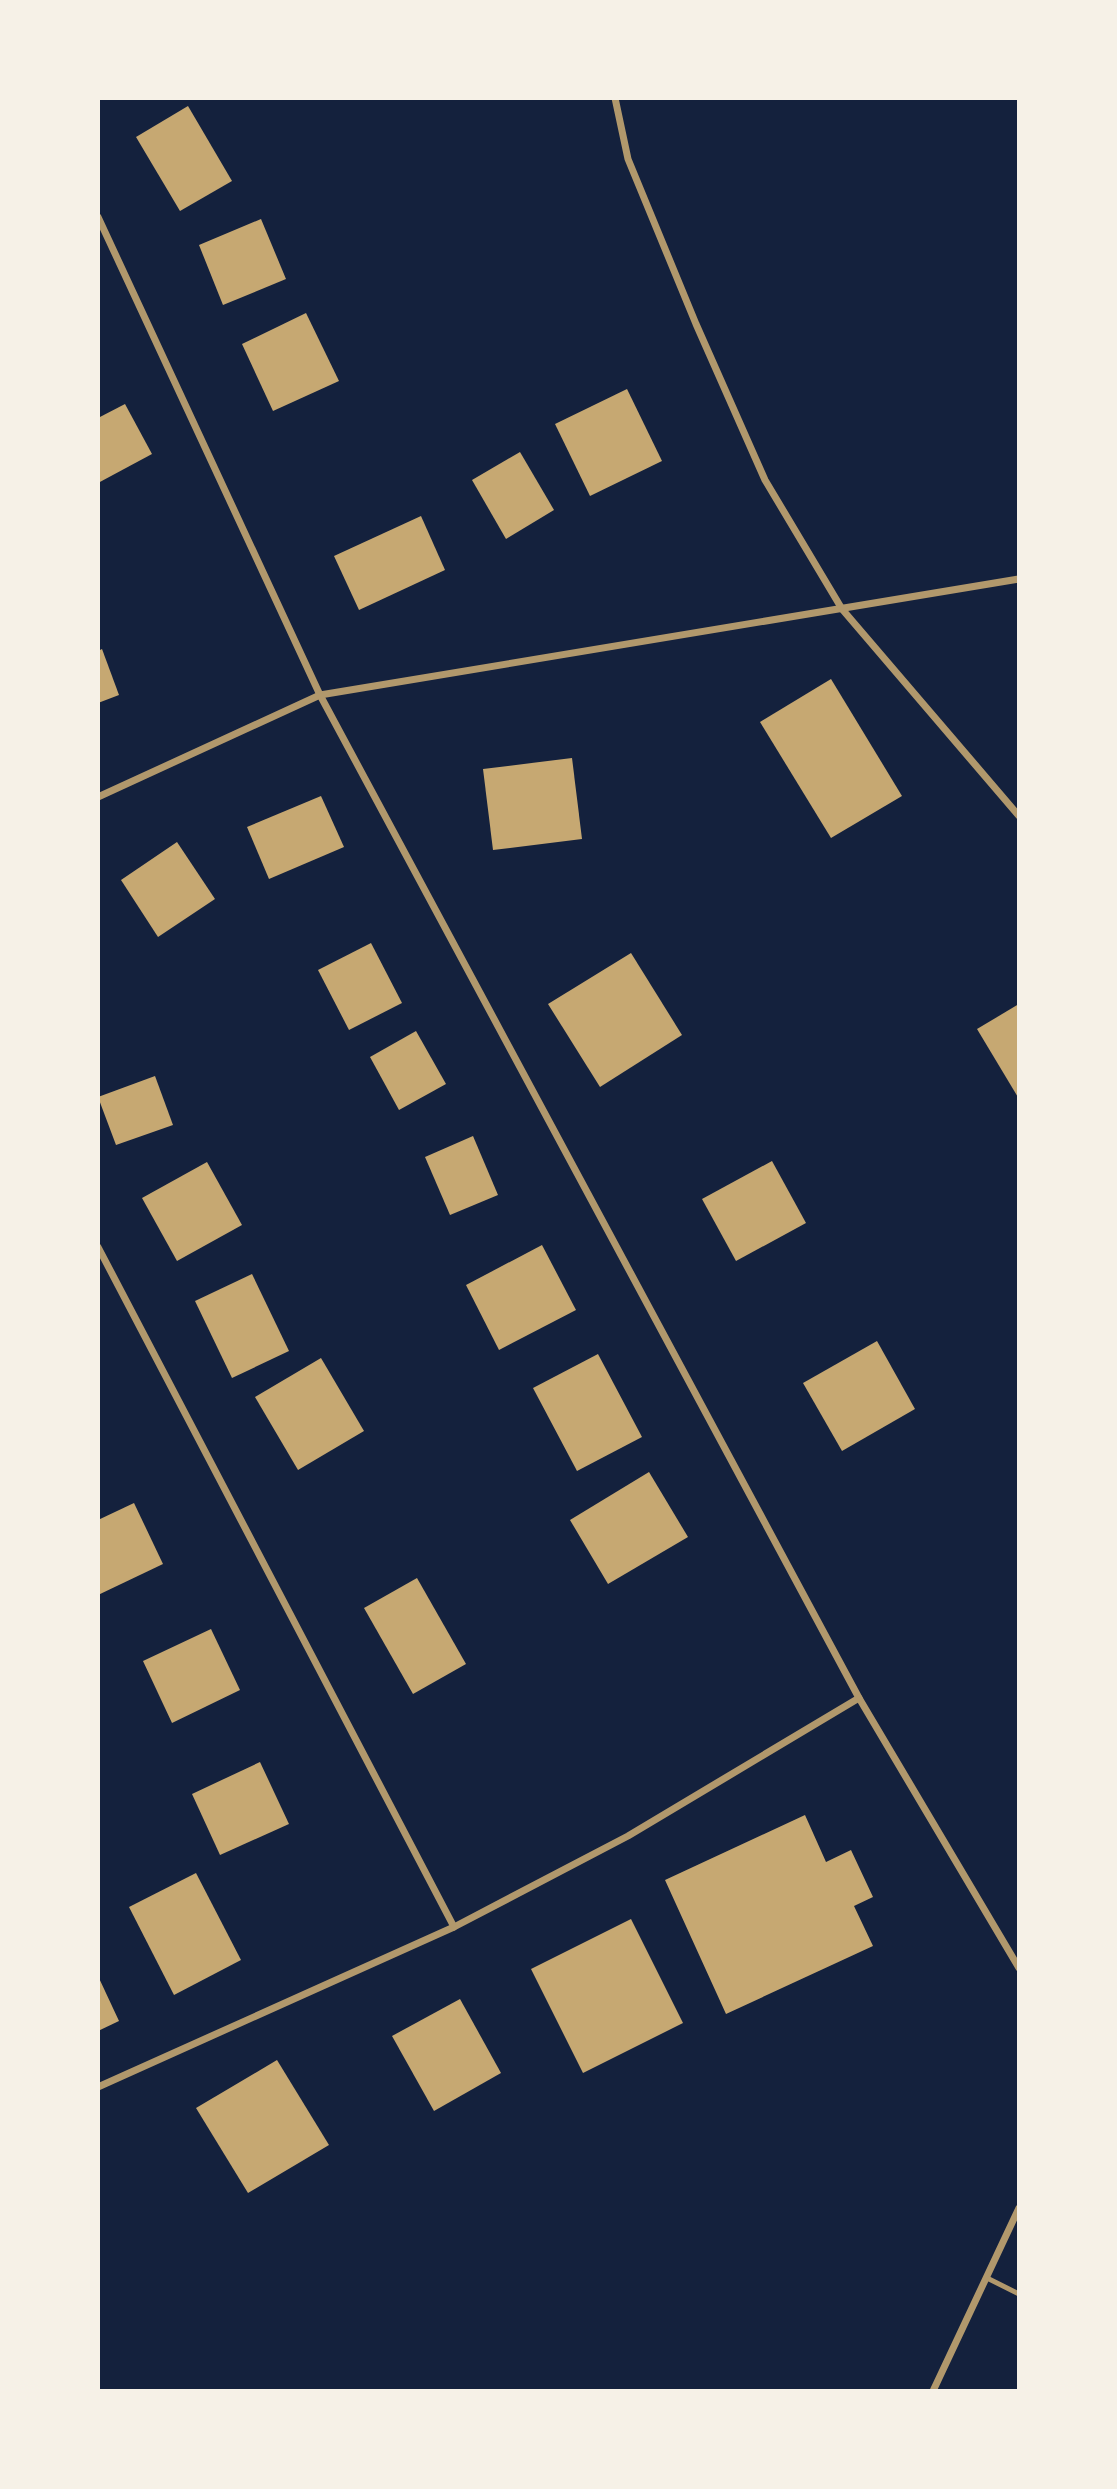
<svg xmlns="http://www.w3.org/2000/svg" width="1117" height="2489" font-family="Barlow,sans-serif">
	<rect width="100%" height="100%" fill="#14213d"/>
	<!-- building -->
	<g fill="#c6a872">
		<path d="M188,106L232,181L180,211L136,137Z"/>
		<path d="M261,219L286,279L223,305L199,245Z"/>
		<path d="M306,313L339,381L273,411L242,344Z"/>
		<path d="M627,389L662,461L590,496L555,424Z"/>
		<path d="M125,404L152,454L98,483V418Z"/>
		<path d="M520,452L554,510L506,539L472,480Z"/>
		<path d="M421,516L445,570L359,610L334,556Z"/>
		<path d="M102,649L119,695L98,703V651Z"/>
		<path d="M831,679L902,796L831,838L760,722Z"/>
		<path d="M572,758L582,839L493,850L483,769Z"/>
		<path d="M321,796L344,847L269,879L247,827Z"/>
		<path d="M177,842L215,899L158,937L121,880Z"/>
		<path d="M371,943L402,1003L349,1030L318,970Z"/>
		<path d="M631,953L682,1035L600,1087L548,1004Z"/>
		<path d="M1019,1004V1099L977,1029Z"/>
		<path d="M416,1031L446,1084L399,1110L370,1057Z"/>
		<path d="M155,1076L173,1125L116,1145L98,1097Z"/>
		<path d="M473,1136L498,1195L450,1215L425,1157Z"/>
		<path d="M772,1161L806,1223L736,1261L702,1199Z"/>
		<path d="M207,1162L242,1225L177,1261L142,1198Z"/>
		<path d="M542,1245L576,1310L499,1350L466,1285Z"/>
		<path d="M252,1274L289,1351L232,1378L195,1301Z"/>
		<path d="M877,1341L915,1409L842,1451L803,1383Z"/>
		<path d="M598,1354L642,1437L577,1471L533,1388Z"/>
		<path d="M321,1358L364,1431L298,1470L255,1397Z"/>
		<path d="M649,1472L688,1537L608,1584L570,1520Z"/>
		<path d="M134,1503L163,1564L98,1595V1520Z"/>
		<path d="M417,1578L466,1664L413,1694L364,1608Z"/>
		<path d="M211,1629L240,1690L172,1723L143,1661Z"/>
		<path d="M260,1762L289,1824L220,1855L192,1794Z"/>
		<path d="M805,1815L826,1862L851,1850L873,1897L854,1906L873,1946L726,2014L665,1880Z"/>
		<path d="M196,1873L241,1960L174,1995L129,1907Z"/>
		<path d="M631,1919L683,2023L583,2073L531,1969Z"/>
		<path d="M98,1976L119,2021L98,2031Z"/>
		<path d="M460,1999L501,2073L434,2111L392,2036Z"/>
		<path d="M277,2060L329,2145L248,2193L196,2108Z"/>
	</g>
	<g fill="none" stroke-linecap="round" stroke-linejoin="round">
		<!-- service -->
		<path stroke="#b1986c" stroke-width="5" d="M987,2278L1019,2294"/>
		<!-- minor -->
		<g stroke="#b1986c" stroke-width="7">
			<path d="M615,98L628,159L696,324L765,480L842,609L1019,816"/>
			<path d="M98,217L320,695L859,1698L1019,1968"/>
			<path d="M98,797L320,695L1019,579"/>
			<path d="M98,1247L454,1927"/>
			<path d="M98,2087L454,1927L628,1836L859,1698"/>
			<path d="M933,2391L1019,2208"/>
		</g>
	</g>
	<!-- border -->
	<rect width="1117" height="2489" fill="none" stroke="#f6f1e7" stroke-width="200"/>
</svg>
